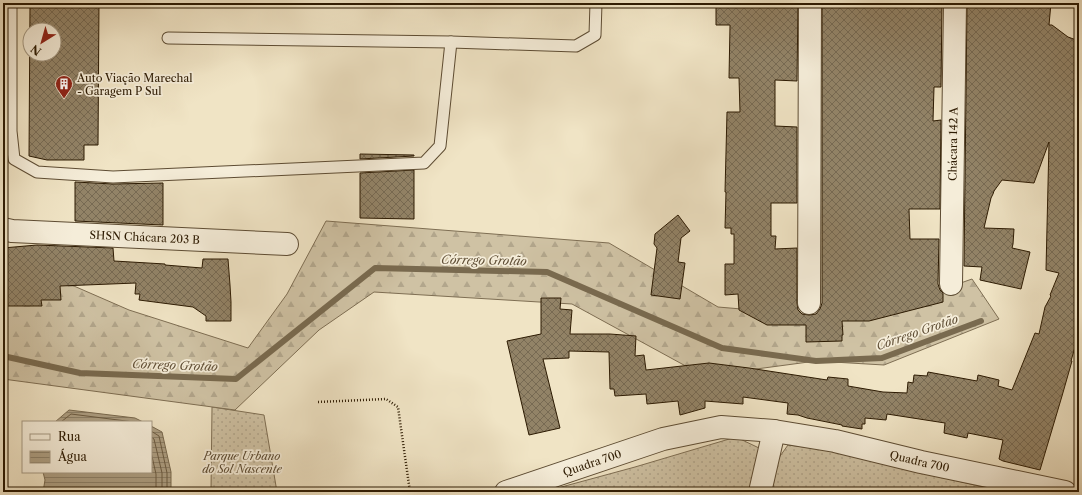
<svg xmlns="http://www.w3.org/2000/svg" width="1082" height="495" font-family="'Libre Caslon Text',serif">
	<defs>
		<pattern id="grass-dots" width="8" height="8" patternUnits="userSpaceOnUse"><rect width="8" height="8" fill="#cfc2a4"/><path d="M2 2h.1M6 6h.1" fill="none" stroke="#b2a68c" stroke-width="1.8" stroke-linecap="round"/></pattern>
		<pattern id="forest-firs" width="22" height="20" patternUnits="userSpaceOnUse"><rect width="22" height="20" fill="#cfc2a4"/><path d="M5 1l3.5 6h-7zM16 11l3.5 6h-7z" fill="#b2a68c"/></pattern>
		<pattern id="water-rules" width="6" height="5" patternUnits="userSpaceOnUse"><rect width="6" height="5" fill="#ad9f83"/><path d="M0 2.5h6" fill="none" stroke="#8d8169"/></pattern>
		<pattern id="building-cross-hatch" width="8" height="8" patternUnits="userSpaceOnUse"><rect width="8" height="8" fill="#928367"/><path d="M0 0l8 8M0 8l8-8" fill="none" stroke="#776a53"/></pattern>
	</defs>
	<rect width="100%" height="100%" fill="#f0e4c5"/>
	<filter id="stains"><feTurbulence type="fractalNoise" baseFrequency=".005" numOctaves="4"/><feColorMatrix values="0 0 0 0 .2 0 0 0 0 .09 0 0 0 0 .02 0 0 0 .5 -.17"/></filter>
	<radialGradient id="worn" r=".72"><stop offset=".6" stop-color="#630" stop-opacity="0"/><stop offset="1" stop-color="#630" stop-opacity=".3"/></radialGradient>
	<!-- grass -->
	<g fill="url(#grass-dots)" stroke="#7e6e53">
		<path d="M212,407L264,415L277,492H211Z"/>
		<path d="M736,437L759,448L749,492H543L635,467Z"/>
		<path d="M788,445L820,449L1005,492H772L778,459Z"/>
	</g>
	<!-- forest -->
	<path fill="url(#forest-firs)" stroke="#7e6e53" d="M326,221L609,243L718,307L859,319L972,279L999,319L884,365L816,361L704,376L572,304L374,292L319,330L235,410L3,379V302L67,283L129,310L248,348L287,294Z"/>
	<!-- water -->
	<g fill="url(#water-rules)" stroke="#796a4f">
		<path d="M69,410L135,418L143,422H55Z"/>
		<path d="M151,426L162,432L171,472V492H43L45,480L43,472H151Z"/>
	</g>
	<g fill="none" stroke-linecap="round" stroke-linejoin="round">
		<!-- shore -->
		<g stroke="#6c5c42" stroke-width="1">
			<path d="M61,422L71,414L134,422"/>
			<path d="M151,431L159,436L167,473V492"/>
			<path d="M151,437L154,439L162,473V492"/>
			<path d="M151,452L156,474V492"/>
		</g>
		<!-- stream -->
		<path stroke="#796a4f" stroke-width="6" d="M3,356L80,373L236,379L375,268L547,272L722,348L816,361L882,358L981,321"/>
	</g>
	<!-- building -->
	<g fill="url(#building-cross-hatch)" stroke="#2c1a02" fill-rule="evenodd">
		<path d="M30,3H99L98,145H84V160H47L29,156ZM30,30H54V54H30Z"/>
		<path d="M716,3H798L797,81L775,80V126L797,127V203H771V236H776L775,249L797,248V303L798,310L802,314L809,315L816,314L820,309L822,303V3H942L941,87H934L933,121L941,120L940,209H909L910,239H939L938,284L940,290L943,293V302L869,321H842L843,335H842V341L806,342V325H767L739,310L738,294L725,295V264H734V234H731V228H725L726,192H725L727,112H740L739,78H729L730,25H716Z"/>
		<path d="M967,3H1051L1049,25H1052L1068,37L1079,41V333L1071,361H1072L1062,396L1040,470L1003,461L999,459L1003,440L968,433L967,438L944,433L945,423L887,414L886,420L865,418V424H862V429L842,426V425L807,418L798,415L787,414L788,403L743,397V404L705,401V408L680,415L678,401L647,404L646,394L615,396L614,389H610L609,352L569,351V358L543,359L560,428L529,435L507,341L541,334V298H561L560,309L572,310L570,334H610L636,336L635,356L644,355L646,370L709,363L749,368L827,380L828,377L848,379V386L883,392L907,393L908,382L913,383L914,375L927,376L928,372L977,381L978,375L999,380L998,386L1012,390L1035,333L1039,334L1045,307L1051,296L1050,295L1059,273L1046,270L1049,142L1034,183L1002,180L994,191L993,194L991,198L984,228L1014,229L1013,244L1012,248L1030,252L1021,289L980,280L982,267L964,266Z"/>
		<path d="M360,154L414,155V156L360,159Z"/>
		<path d="M414,170V219L360,218V173Z"/>
		<path d="M75,182L113,184L163,183V225L75,221Z"/>
		<path d="M678,215L690,231L681,238L678,262L685,263L680,299L651,295L657,248L654,244L655,234Z"/>
		<path d="M37,245L113,248L114,261L165,264V265L202,268L203,259H228L230,285L231,302V321H206V316L193,307L139,300L140,294H135L136,283L60,286L61,300H41L42,306H3V248Z"/>
	</g>
	<g fill="none" stroke-linecap="round" stroke-linejoin="round">
		<defs>
			<g id="service">
				<path d="M11,3V131L14,159L37,172L113,177L424,163L440,146L451,42"/>
				<path d="M168,38L451,42L576,46L595,35L596,3"/>
			</g>
			<g id="minor">
				<path id="s1" d="M3,229L12,231L287,244"/>
				<path id="s2" d="M951,284L955,3"/>
				<path d="M809,303L810,3"/>
				<path id="s3" d="M506,492L663,439L721,427L774,431L835,441L921,462L1065,492"/>
				<path d="M760,492L774,431"/>
			</g>
		</defs>
		<!-- service casing -->
		<use href="#service" stroke="#5d4c33" stroke-width="13"/>
		<!-- minor casing -->
		<use href="#minor" stroke="#5d4c33" stroke-width="24"/>
		<!-- path -->
		<path stroke="#2c1a02" stroke-width="2.5" stroke-dasharray="1 2" stroke-linecap="butt" d="M318,402L386,399L398,407L410,492"/>
		<!-- service -->
		<use href="#service" stroke="#f5edd9" stroke-width="11"/>
		<!-- minor -->
		<use href="#minor" stroke="#f5edd9" stroke-width="22"/>
	</g>
	<!-- icons -->
	<defs>
		<symbol id="building-pin" viewBox="-11 -11 22 30"><path d="M0 17L-7.5 6A9.5 9.5 0 1 1 7.5 6Z" fill="#8f2418" stroke="#f5edd9"/><path d="M-4-6H4V6H1V3H-1V6H-4ZM-2.5-4.3h1.7v1.8h-1.7ZM.8-4.3h1.7v1.8H.8ZM-2.5-1h1.7V.8h-1.7ZM.8-1h1.7V.8H.8Z" fill="#fff"/></symbol>
	</defs>
	<g fill-rule="evenodd">
		<use href="#building-pin" x="54" y="74" width="20" height="27"/>
	</g>
	<g text-anchor="middle" dominant-baseline="central" stroke-width="3.5" stroke-linejoin="round" paint-order="stroke">
		<!-- poi labels -->
		<g font-size="11" fill="#2c1a02" stroke="#f5edd9" text-anchor="start">
			<text x="77" y="78">Auto Viação Marechal<tspan x="77" dy="13">- Garagem P Sul</tspan></text>
		</g>
		<!-- street labels -->
		<g font-size="11" fill="#2c1a02" stroke="#f5edd9">
			<text stroke="none"><textPath href="#s2" startOffset="140">Chácara 142 A</textPath></text>
			<text stroke="none"><textPath href="#s1" startOffset="142">SHSN Chácara 203 B</textPath></text>
			<text stroke="none"><textPath href="#s3" startOffset="427">Quadra 700</textPath></text>
			<text stroke="none"><textPath href="#s3" startOffset="91">Quadra 700</textPath></text>
		</g>
		<!-- park labels -->
		<g font-size="11" font-style="italic" fill="#5d4c33" stroke="#f5edd9">
			<text x="242" y="456">Parque Urbano<tspan x="242" dy="13">do Sol Nascente</tspan></text>
		</g>
		<!-- water labels -->
		<g font-size="12" font-style="italic" fill="#604f36" stroke="#f5edd9">
			<text transform="translate(484 260) rotate(1)">Córrego Grotão</text>
			<text transform="translate(917 332) rotate(-19)">Córrego Grotão</text>
			<text transform="translate(175 365) rotate(2)">Córrego Grotão</text>
		</g>
	</g>
	<!-- margin -->
	<rect width="1082" height="495" fill="none" stroke="#f0e4c5" stroke-width="16"/>
	<rect x="4" y="4" width="1074" height="487" fill="none" stroke="#2c1a02" stroke-width="2"/>
	<rect x="8" y="8" width="1066" height="479" fill="none" stroke="#2c1a02"/>
	<!-- legend -->
	<rect x="22" y="421" width="130" height="52" fill="#f5edd9" stroke="#a59983"/>
	<rect x="30" y="434" width="20" height="6" fill="#f5edd9" stroke="#a59983"/>
	<text x="58" y="441" font-size="12" fill="#2c1a02">Rua</text>
	<rect x="30" y="451" width="20" height="12" fill="url(#water-rules)" stroke="#a59983"/>
	<text x="58" y="461" font-size="12" fill="#2c1a02">Água</text>
	<!-- north arrow -->
	<g transform="translate(42 42) rotate(217)"><circle r="19" fill="#f5edd9" stroke="#a59983"/>
	<path d="M0-3L7 15L0 10L-7 15Z" fill="#8f2418"/>
	<text y="-6" font-size="11" font-weight="bold" text-anchor="middle" fill="#2c1a02">N</text>
	</g>
	<rect width="100%" height="100%" filter="url(#stains)"/>
	<rect width="100%" height="100%" fill="url(#worn)"/>
</svg>
